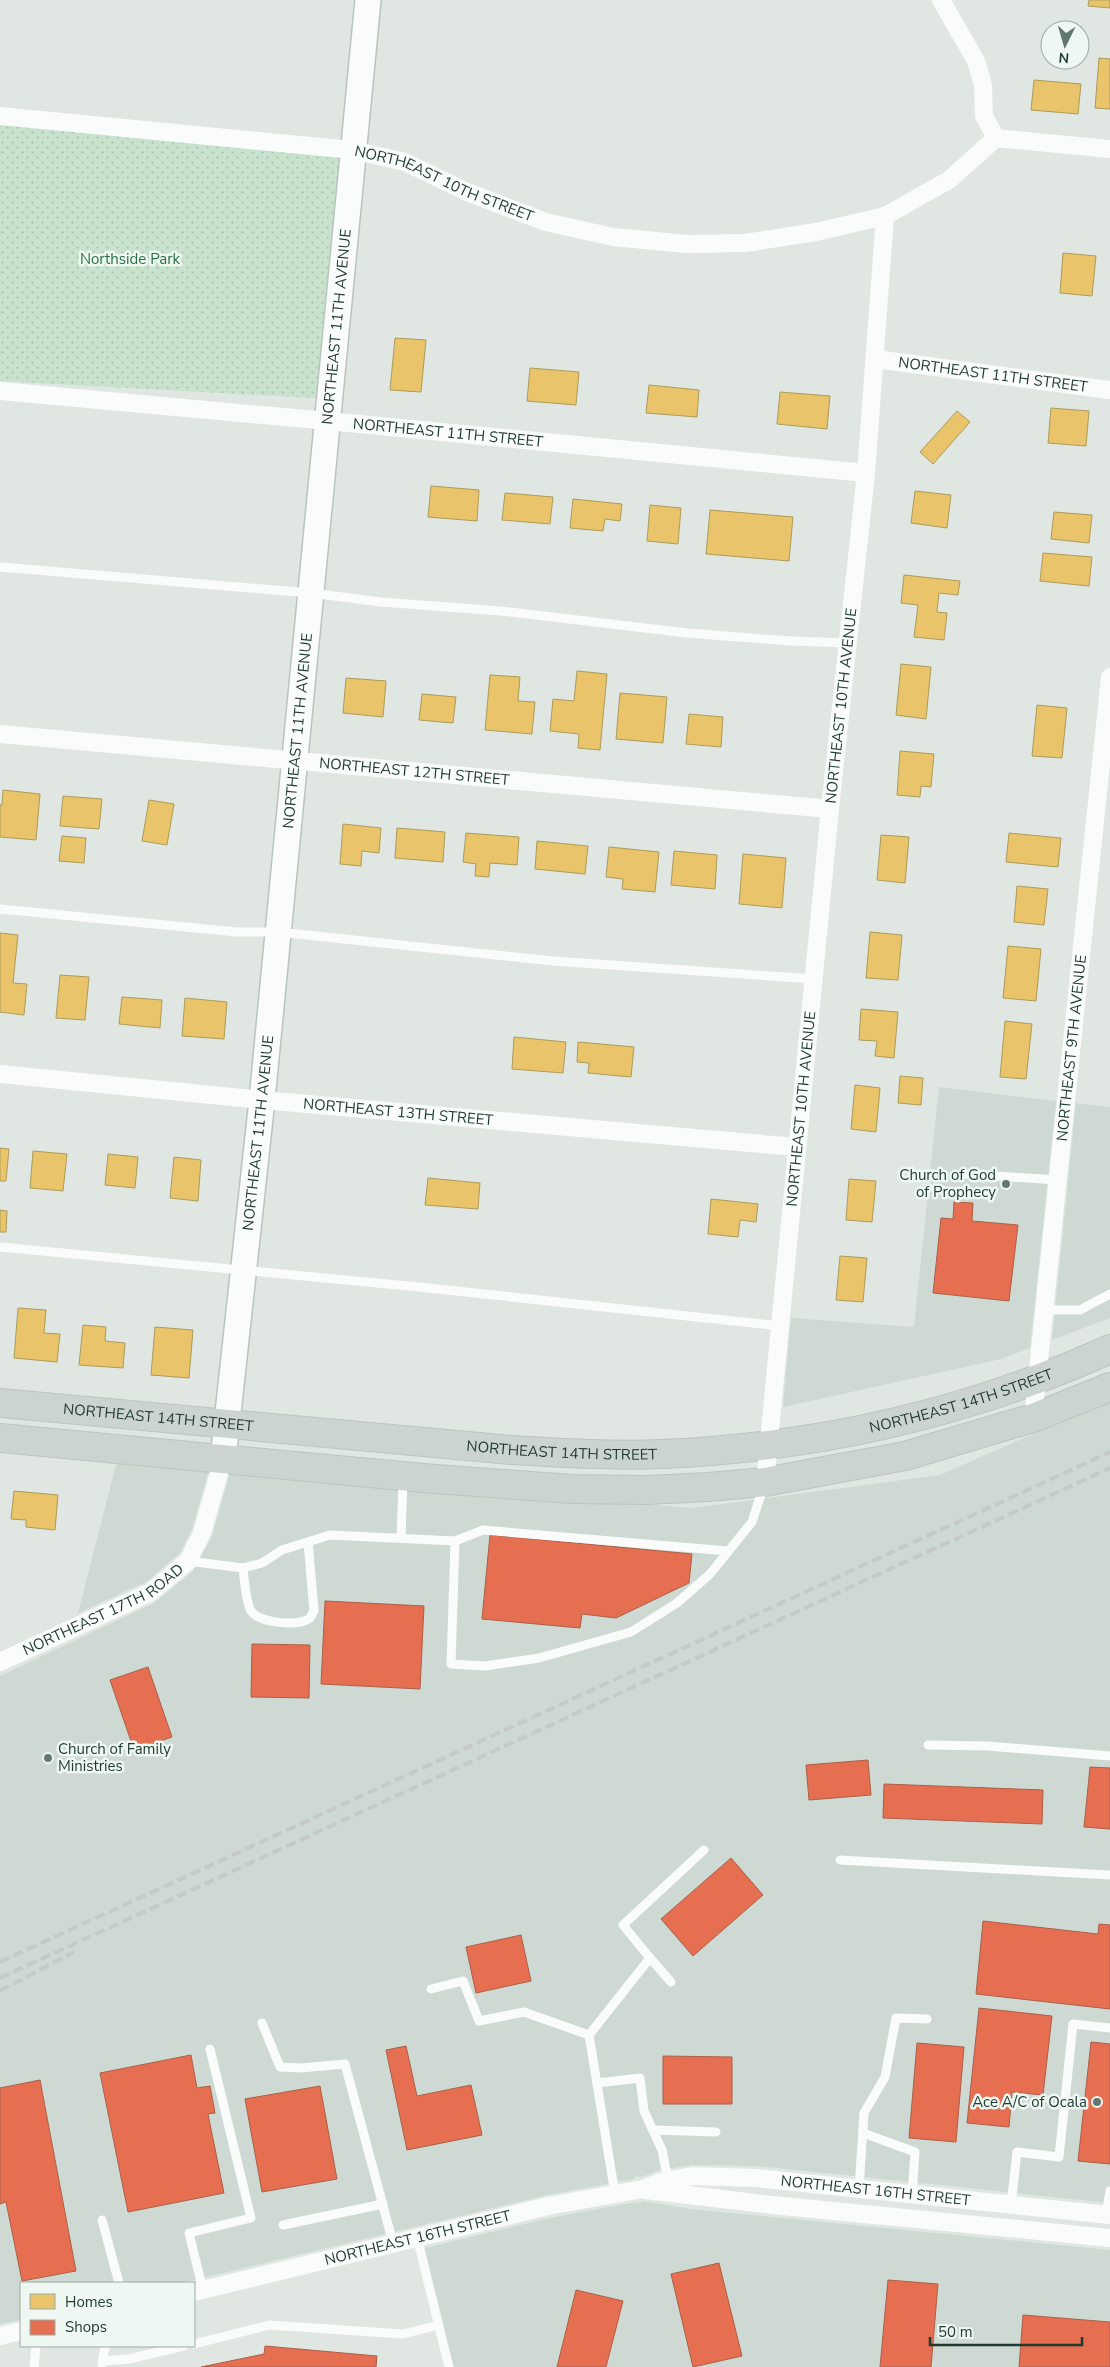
<svg xmlns="http://www.w3.org/2000/svg" width="1110" height="2367" font-family="'Nunito Sans',sans-serif">
	<defs>
		<pattern id="park-dots" width="8" height="8" patternUnits="userSpaceOnUse" patternTransform="scale(1.25)"><rect width="8" height="8" fill="#c8e2ce"/><path d="M2 2h.1M6 6h.1" fill="none" stroke="#abc3b1" stroke-width="1.8" stroke-linecap="round"/></pattern>
	</defs>
	<rect width="100%" height="100%" fill="#e0e7e3"/>
	<!-- built -->
	<g fill="#ced9d3">
		<path d="M939,1087L1056,1101L1030,1348L1001,1359L783,1407L791,1318L914,1327Z"/>
		<path d="M1076,1103L1110,1107V1318L1052,1340Z"/>
		<path d="M1110,1400V2203L757,2166L692,2165L659,2170L642,2177L635,2176L634,2179L547,2195L181,2283H21V2320L0,2324V1676L154,1603L193,1571L212,1536L230,1472L692,1508L940,1475Z"/>
		<path d="M117,1461L209,1469L192,1529L180,1553L146,1582L78,1613Z"/>
		<path d="M644,2201L691,2209L1110,2250V2367H453L421,2249L550,2218L636,2202L637,2204Z"/>
	</g>
	<!-- park -->
	<path fill="url(#park-dots)" d="M0,116L352,150L330,399L0,381Z"/>
	<!-- homes -->
	<g fill="#e9c46a" stroke="#ac9b59">
		<path d="M1089,0H1110V8L1088,6Z"/>
		<path d="M1099,58L1110,59V109L1095,108Z"/>
		<path d="M1034,80L1081,84L1078,114L1031,110Z"/>
		<path d="M1063,253L1096,256L1092,296L1060,293Z"/>
		<path d="M395,338L426,340L421,392L390,390Z"/>
		<path d="M530,368L579,372L576,405L527,401Z"/>
		<path d="M649,385L699,390L697,417L646,413Z"/>
		<path d="M780,392L830,396L827,429L777,424Z"/>
		<path d="M1051,408L1089,411L1086,446L1048,443Z"/>
		<path d="M957,411L970,422L933,464L920,452Z"/>
		<path d="M431,486L479,490L477,521L428,517Z"/>
		<path d="M915,491L951,495L947,528L911,523Z"/>
		<path d="M505,493L553,497L550,524L502,520Z"/>
		<path d="M573,499L622,504L620,521L605,519L603,531L570,528Z"/>
		<path d="M650,505L681,508L678,544L647,541Z"/>
		<path d="M710,510L793,517L789,561L706,554Z"/>
		<path d="M1054,512L1092,515L1089,543L1051,539Z"/>
		<path d="M1043,553L1092,557L1089,586L1040,581Z"/>
		<path d="M904,575L960,581L958,595L939,593L937,612L947,613L944,640L914,637L918,605L901,603Z"/>
		<path d="M901,664L931,667L926,719L896,715Z"/>
		<path d="M577,671L607,674L600,750L578,748L579,734L550,731L553,699L574,701Z"/>
		<path d="M490,675L520,677L518,701L535,702L532,734L485,730Z"/>
		<path d="M346,678L386,681L383,717L343,713Z"/>
		<path d="M620,693L667,697L663,743L616,739Z"/>
		<path d="M422,694L456,697L453,723L419,720Z"/>
		<path d="M1037,705L1067,708L1062,758L1032,756Z"/>
		<path d="M689,714L723,717L721,747L686,744Z"/>
		<path d="M900,751L934,754L931,787L921,786L920,797L897,795Z"/>
		<path d="M3,790L40,794L36,840L0,837V805H2Z"/>
		<path d="M63,796L102,799L99,829L60,826Z"/>
		<path d="M149,800L174,804L167,845L142,841Z"/>
		<path d="M343,824L381,828L379,853L362,851L361,866L340,864Z"/>
		<path d="M397,828L445,832L443,862L395,858Z"/>
		<path d="M466,833L519,837L517,865L490,863L489,877L475,876L476,864L463,862Z"/>
		<path d="M1009,833L1061,838L1058,867L1006,862Z"/>
		<path d="M881,835L909,837L905,883L877,880Z"/>
		<path d="M62,836L86,838L84,863L59,861Z"/>
		<path d="M537,841L588,846L585,874L535,869Z"/>
		<path d="M609,847L659,852L655,892L622,889L623,879L606,877Z"/>
		<path d="M674,851L717,855L715,889L671,885Z"/>
		<path d="M743,854L786,858L782,908L739,904Z"/>
		<path d="M1017,886L1048,889L1044,925L1014,922Z"/>
		<path d="M870,932L902,935L898,980L866,978Z"/>
		<path d="M0,933L18,935L13,983L27,984L24,1015L0,1012Z"/>
		<path d="M1008,946L1041,949L1036,1001L1003,998Z"/>
		<path d="M60,975L89,977L85,1020L56,1018Z"/>
		<path d="M122,997L162,1000L160,1028L119,1024Z"/>
		<path d="M185,998L227,1002L224,1039L182,1036Z"/>
		<path d="M861,1009L898,1012L894,1058L875,1056L877,1041L859,1040Z"/>
		<path d="M1005,1021L1032,1024L1026,1079L1000,1077Z"/>
		<path d="M514,1037L566,1042L563,1073L512,1069Z"/>
		<path d="M578,1042L634,1047L631,1077L588,1073L589,1063L577,1062Z"/>
		<path d="M900,1076L923,1078L921,1105L898,1103Z"/>
		<path d="M855,1085L880,1088L876,1132L851,1129Z"/>
		<path d="M0,1148L9,1149L6,1181H0Z"/>
		<path d="M33,1151L67,1154L63,1191L30,1188Z"/>
		<path d="M108,1154L138,1157L135,1188L105,1185Z"/>
		<path d="M174,1157L201,1160L198,1201L170,1198Z"/>
		<path d="M428,1178L480,1183L478,1209L425,1205Z"/>
		<path d="M849,1179L876,1181L872,1222L846,1220Z"/>
		<path d="M711,1199L758,1204L756,1222L740,1220L738,1237L708,1234Z"/>
		<path d="M0,1210L7,1211L6,1232H0Z"/>
		<path d="M840,1256L867,1258L863,1302L836,1300Z"/>
		<path d="M18,1308L46,1310L44,1333L60,1334L57,1362L14,1358Z"/>
		<path d="M83,1325L106,1327L105,1341L125,1343L123,1368L79,1365Z"/>
		<path d="M155,1327L193,1330L189,1378L151,1375Z"/>
		<path d="M14,1491L58,1495L55,1530L26,1527V1520L11,1519Z"/>
	</g>
	<!-- shops -->
	<g fill="#e76f51" stroke="#ab5f47">
		<path d="M954,1202L973,1203L972,1221L1018,1225L1009,1301L933,1293L941,1218L953,1219Z"/>
		<path d="M490,1535L692,1554L689,1583L616,1618L582,1614L580,1628L482,1619Z"/>
		<path d="M325,1601L424,1606L420,1689L321,1684Z"/>
		<path d="M252,1644L310,1645L309,1698L251,1697Z"/>
		<path d="M148,1667L172,1737L134,1750L110,1680Z"/>
		<path d="M868,1760L871,1795L809,1800L806,1765Z"/>
		<path d="M1090,1767L1110,1768V1829L1084,1827Z"/>
		<path d="M884,1784L1043,1790L1042,1824L883,1818Z"/>
		<path d="M731,1858L763,1895L693,1956L661,1919Z"/>
		<path d="M983,1921L1098,1934L1099,1924L1110,1925V2009L976,1994Z"/>
		<path d="M521,1935L531,1981L476,1993L466,1947Z"/>
		<path d="M979,2008L1052,2016L1043,2095L1012,2092L1009,2127L967,2123Z"/>
		<path d="M1091,2042L1110,2044V2164L1078,2161Z"/>
		<path d="M917,2043L964,2047L956,2142L909,2138Z"/>
		<path d="M406,2046L417,2096L471,2085L482,2135L407,2150L386,2050Z"/>
		<path d="M191,2055L197,2088L210,2086L215,2113L208,2114L224,2193L128,2212L100,2073Z"/>
		<path d="M663,2056L732,2057V2104H663Z"/>
		<path d="M40,2080L76,2271L22,2281L6,2202L0,2204V2088Z"/>
		<path d="M320,2086L337,2179L262,2192L245,2099Z"/>
		<path d="M719,2263L742,2356L693,2367L671,2274Z"/>
		<path d="M888,2280L938,2284L931,2367H880Z"/>
		<path d="M576,2290L623,2301L606,2367H557Z"/>
		<path d="M1023,2315L1110,2322V2367H1019Z"/>
		<path d="M265,2346L377,2356L376,2367H201L264,2354Z"/>
	</g>
	<g fill="none" stroke-linecap="round" stroke-linejoin="round">
		<defs>
			<g id="secondary">
				<path id="s10" d="M223,1459L262,1100L368,0"/>
			</g>
			<g id="primary">
				<path id="s11" d="M0,1403L512,1450C562,1453 613,1456 663,1454C818,1447 969,1413 1110,1349"/>
				<path d="M0,1438L423,1478L572,1489L647,1490L709,1487L765,1482L905,1456L1033,1418L1110,1387"/>
			</g>
		</defs>
		<!-- secondary casing -->
		<use href="#secondary" stroke="#b9c4bf" stroke-width="28"/>
		<!-- primary casing -->
		<use href="#primary" stroke="#bac4c0" stroke-width="30"/>
		<!-- lane -->
		<g stroke="#fafbfb" stroke-width="9">
			<path d="M0,567L311,593L381,602L501,611L687,633L791,641L848,643"/>
			<path d="M0,909L237,932H278L553,961L814,979"/>
			<path d="M964,1174L1058,1180"/>
			<path d="M0,1247L419,1287L780,1326"/>
			<path d="M1044,1310H1080L1110,1294"/>
			<path d="M401,1538L403,1479"/>
			<path d="M455,1541L483,1530L728,1551"/>
			<path d="M188,1561L243,1568L262,1563L282,1550L330,1535L455,1541L451,1664L485,1666L539,1658L631,1632L677,1603L710,1574L752,1522L764,1485"/>
			<path d="M243,1568C244,1578 246,1602 251,1611C259,1623 299,1627 310,1618C312,1616 312,1613 314,1611L308,1542"/>
			<path d="M928,1745L987,1746L1110,1756"/>
			<path d="M840,1860L1110,1875"/>
			<path d="M650,1958L671,1982"/>
			<path d="M431,1989L463,1981L479,2021L524,2012L589,2035"/>
			<path d="M262,2023L280,2067L301,2068L345,2064L393,2243"/>
			<path d="M597,2083L640,2078L644,2111L662,2150L668,2180"/>
			<path d="M653,2130L716,2132"/>
			<path d="M863,2133L915,2152L912,2195"/>
			<path d="M859,2189L864,2113L885,2077L896,2018L927,2019"/>
			<path d="M615,2194L589,2035L650,1958L623,1925L704,1850"/>
			<path d="M1011,2205L1017,2152L1059,2157L1073,2024L1110,2028"/>
			<path d="M1106,2214L1110,2191"/>
			<path d="M102,2220L119,2283"/>
			<path d="M283,2225L383,2204"/>
			<path d="M417,2237L449,2367"/>
			<path d="M203,2290L189,2233L251,2218L210,2049"/>
			<path d="M194,2344L269,2325L403,2334L439,2325"/>
			<path d="M103,2361L129,2359L184,2346"/>
			<path d="M102,2365L105,2346"/>
			<path d="M34,2367L36,2346"/>
		</g>
		<!-- street -->
		<g stroke="#fafbfb" stroke-width="18">
			<path d="M941,0L976,61L983,85L984,116L996,138"/>
			<path id="s1" d="M0,116L352,150L405,162L467,192L546,222L613,237L687,244L745,243L816,232L885,216"/>
			<path d="M996,138L1110,149"/>
			<path id="s2" d="M875,359L1110,390"/>
			<path id="s3" d="M0,391L328,421L866,473"/>
			<path id="s4" d="M0,734L830,809"/>
			<path id="s5" d="M0,1074L262,1100L797,1147"/>
			<path id="s6" d="M1033,1418L1110,677"/>
			<path id="s7" d="M765,1482L830,809L866,473L885,216L949,180L996,138"/>
			<path id="s8" d="M0,1662L151,1592L188,1561L202,1533L223,1459"/>
			<path d="M646,2190L772,2205L1110,2238"/>
			<path id="s9" d="M194,2292L548,2206L643,2189L661,2182L692,2176L756,2178L1110,2215"/>
			<path d="M0,2336L21,2331"/>
		</g>
		<!-- secondary -->
		<use href="#secondary" stroke="#fafbfb" stroke-width="25"/>
		<!-- primary -->
		<use href="#primary" stroke="#ccd4d1" stroke-width="28"/>
		<!-- rail -->
		<g stroke="#c5c9c8" stroke-width="4" stroke-dasharray="10 5" stroke-linecap="butt">
			<path d="M0,1962L1110,1452"/>
			<path d="M0,1978L1110,1468"/>
			<path d="M0,1991L74,1952"/>
		</g>
	</g>
	<!-- markers -->
	<g fill="#62776f" stroke="#eef7f1" stroke-width="2">
		<circle cx="1006" cy="1184" r="5"/>
		<circle cx="48" cy="1758" r="5"/>
		<circle cx="1097" cy="2102" r="5"/>
	</g>
	<g text-anchor="middle" dominant-baseline="central" stroke-width="5" stroke-linejoin="round" paint-order="stroke">
		<!-- street labels -->
		<g font-size="15" fill="#1e3a31" stroke="#eef7f1">
			<text stroke="none"><textPath href="#s1" startOffset="452">NORTHEAST 10TH STREET</textPath></text>
			<text stroke="none"><textPath href="#s10" startOffset="1138">NORTHEAST 11TH AVENUE</textPath></text>
			<text stroke="none"><textPath href="#s2" startOffset="119">NORTHEAST 11TH STREET</textPath></text>
			<text stroke="none"><textPath href="#s3" startOffset="450">NORTHEAST 11TH STREET</textPath></text>
			<text stroke="none"><textPath href="#s7" startOffset="780">NORTHEAST 10TH AVENUE</textPath></text>
			<text stroke="none"><textPath href="#s10" startOffset="732">NORTHEAST 11TH AVENUE</textPath></text>
			<text stroke="none"><textPath href="#s4" startOffset="416">NORTHEAST 12TH STREET</textPath></text>
			<text stroke="none"><textPath href="#s6" startOffset="372">NORTHEAST 9TH AVENUE</textPath></text>
			<text stroke="none"><textPath href="#s7" startOffset="375">NORTHEAST 10TH AVENUE</textPath></text>
			<text stroke="none"><textPath href="#s5" startOffset="400">NORTHEAST 13TH STREET</textPath></text>
			<text stroke="none"><textPath href="#s10" startOffset="328">NORTHEAST 11TH AVENUE</textPath></text>
			<text stroke="none"><textPath href="#s11" startOffset="969">NORTHEAST 14TH STREET</textPath></text>
			<text stroke="none"><textPath href="#s11" startOffset="159">NORTHEAST 14TH STREET</textPath></text>
			<text stroke="none"><textPath href="#s11" startOffset="564">NORTHEAST 14TH STREET</textPath></text>
			<text stroke="none"><textPath href="#s8" startOffset="116">NORTHEAST 17TH ROAD</textPath></text>
			<text stroke="none"><textPath href="#s9" startOffset="696">NORTHEAST 16TH STREET</textPath></text>
			<text stroke="none"><textPath href="#s9" startOffset="230">NORTHEAST 16TH STREET</textPath></text>
		</g>
		<!-- park labels -->
		<g font-size="15" fill="#27723f" stroke="#eef7f1">
			<text x="130" y="259">Northside Park</text>
		</g>
		<!-- poi labels -->
		<g font-size="15" fill="#1e3a31" stroke="#eef7f1" text-anchor="end">
			<text x="996" y="1175">Church of God<tspan x="996" dy="17">of Prophecy</tspan></text>
			<text x="58" y="1749" text-anchor="start">Church of Family<tspan x="58" dy="17">Ministries</tspan></text>
			<text x="1087" y="2102">Ace A/C of Ocala</text>
		</g>
	</g>
	<!-- legend -->
	<rect x="20" y="2282" width="175" height="65" fill="#eef7f1" stroke="#9baba4"/>
	<rect x="30" y="2294" width="25" height="15" fill="#e9c46a" stroke="#9baba4"/>
	<text x="65" y="2307" font-size="15" fill="#1e3a31">Homes</text>
	<rect x="30" y="2320" width="25" height="15" fill="#e76f51" stroke="#9baba4"/>
	<text x="65" y="2332" font-size="15" fill="#1e3a31">Shops</text>
	<!-- north arrow -->
	<g transform="translate(1065 45) rotate(185)"><circle r="24" fill="#eef7f1" stroke="#9baba4"/>
	<path d="M0-4L9 19L0 12L-9 19Z" fill="#62776f"/>
	<text y="-8" font-size="14" font-weight="bold" text-anchor="middle" fill="#1e3a31">N</text>
	</g>
	<!-- scale -->
	<path d="M930 2337v8h152v-8" fill="none" stroke="#1e3a31" stroke-width="2.5"/>
	<text x="938" y="2337" font-size="15" fill="#1e3a31" stroke="#eef7f1" stroke-width="4" paint-order="stroke">50 m</text>
</svg>
